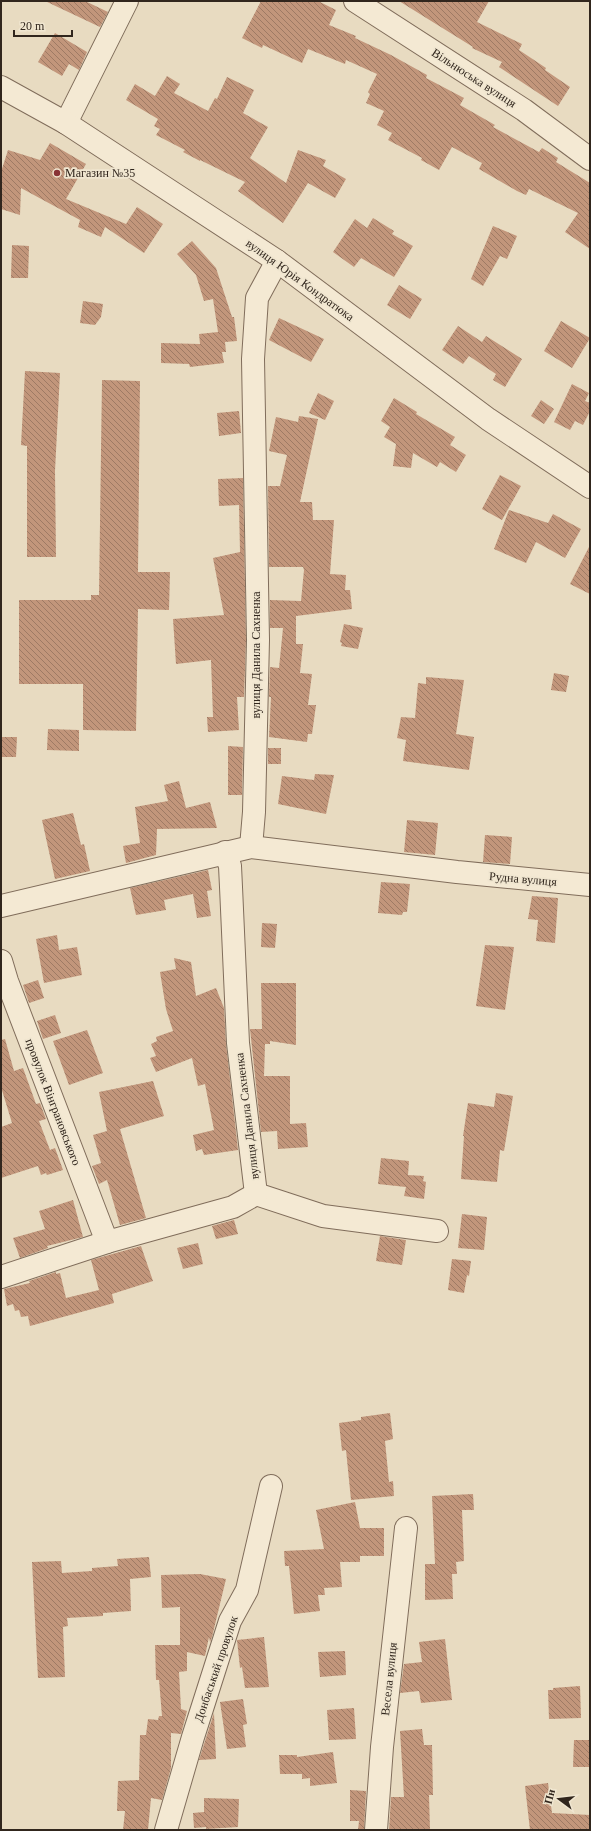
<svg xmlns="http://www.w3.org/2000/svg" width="591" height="1831" font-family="'Times New Roman',serif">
	<defs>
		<pattern id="building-back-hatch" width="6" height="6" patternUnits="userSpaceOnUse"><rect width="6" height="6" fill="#c2967b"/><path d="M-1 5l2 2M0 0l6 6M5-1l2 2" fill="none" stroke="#9e7a64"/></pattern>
	</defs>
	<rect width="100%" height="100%" fill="#e8dbc1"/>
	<!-- building -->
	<g fill="url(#building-back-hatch)">
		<path d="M45,1H85L108,12L100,27Z"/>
		<path d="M261,1H318L336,10L329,25L356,36L355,38L391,55L427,75L426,78L464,98L460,105L495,125L493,127L539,152L542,148L558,158L556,162L590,183V249L565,232L578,213L529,189L526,195L517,191L479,169L482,163L452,147L439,170L421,160L422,158L388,140L392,133L377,125L384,111L366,103L370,94L368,92L377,74L346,60L345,64L308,49L302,63L263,45L262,48L242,38Z"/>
		<path d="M399,1H489L477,22L522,44L519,50L546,68L545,70L570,87L558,106L499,67L502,62L472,48L473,47Z"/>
		<path d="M55,33L87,52L79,70L69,64L62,76L38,62Z"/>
		<path d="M167,76L180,84L174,93L208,111L215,98L217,99L227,77L254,90L243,113L268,127L250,158L286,183L298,150L326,160L323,166L346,179L335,198L308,183L283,223L238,191L245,182L200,160V161L183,152L185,150L156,135L160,129L154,126L158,119L126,100L135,84L155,96Z"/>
		<path d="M50,143L86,164L66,199L126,224L137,207L163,224L144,253L105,227L101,237L78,227L80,220L21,188L20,215L1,209V172L8,150L40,160Z"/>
		<path d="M373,218L394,231L392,234L413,246L394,277L361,258L354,267L333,252L355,219L367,228Z"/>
		<path d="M493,226L517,236L507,259L500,256L483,286L471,279Z"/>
		<path d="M192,241L216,268L232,317H234L237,341L225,342L226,352H222L224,363L190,367L189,364L161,363V343L200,344L199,334L218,332L213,299L204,301L196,275L177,254Z"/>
		<path d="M12,245L29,246L28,278H11Z"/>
		<path d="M399,285L422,299L410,319L387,305Z"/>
		<path d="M83,301L103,304L101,317L95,325L80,323Z"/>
		<path d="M279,318L324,339L311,362L269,340Z"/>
		<path d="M561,321L590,338L572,368L544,351Z"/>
		<path d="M458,326L482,342L486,336L522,359L505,387L493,380L496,374L469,356L463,364L442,350Z"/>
		<path d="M25,371L60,373L55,471L56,557H27V446L21,445Z"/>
		<path d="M102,380L140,381L138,572H170L169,610L138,609L136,731L83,730V684H19V600H91V595H99Z"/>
		<path d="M572,384L589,393L585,401L590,403V411L583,425L575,421L570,430L554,422Z"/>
		<path d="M318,393L334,401L325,420L309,413Z"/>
		<path d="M394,398L417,412L416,414L455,437L450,445L466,455L456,472L440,462L437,467L413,453L411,468L393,466L396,444L384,437L390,427L381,421Z"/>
		<path d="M541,400L554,409L544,424L531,416Z"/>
		<path d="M239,411L241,433L219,436L217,413Z"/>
		<path d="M299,416L318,419L300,502H312L313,520H334L330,574L346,575L345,590H350L352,609L296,616V644H303L300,673L312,674L308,705H316L312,734H308L307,742L269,737L271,697H269L270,667L279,668L283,628H270V600L301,601L304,570L303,567H269L268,486H280L287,455L269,451L276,417L298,422Z"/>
		<path d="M500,475L521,486L502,520L482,509Z"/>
		<path d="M243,478L246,640L244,697H237L239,730L208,732L207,717H213L211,660L176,664L173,619L224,615L213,558L240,552L239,505L219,506L218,479Z"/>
		<path d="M509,510L548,523L553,514L581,529L565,558L536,542L526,563L494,549Z"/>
		<path d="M590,545V594L570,584Z"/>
		<path d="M344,624L363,628L358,649L341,646L342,643L340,642Z"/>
		<path d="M554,673L569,676L566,692L551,690Z"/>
		<path d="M426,677L464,680L456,734L474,737L469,770L403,761L406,740L397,738L401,717L415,718L418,683L426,684Z"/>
		<path d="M48,729L79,730V751L47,750Z"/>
		<path d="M1,737H17L16,757H1Z"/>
		<path d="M228,746L243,747L242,795H228Z"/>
		<rect x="268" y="748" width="13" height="16"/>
		<path d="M315,774L334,775L326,814L278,804L282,776L314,780Z"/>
		<path d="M179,781L186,808L210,802L217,828L157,829L156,855L126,863L123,846L140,843L135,807L168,801L164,785Z"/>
		<path d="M73,813L81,845L84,844L90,871L55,879L42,820Z"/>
		<path d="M407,820L438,823L435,855L404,852Z"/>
		<path d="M485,835L512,837L510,864L483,862Z"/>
		<path d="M208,870L212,890L207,891L211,916L197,918L193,894L164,900L166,910L136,915L130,888Z"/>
		<path d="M381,882L410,884L407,912H403L402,915L378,913Z"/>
		<path d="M532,896L558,898L555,943L536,941L538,920L528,919Z"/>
		<path d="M262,923L277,924L275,948L261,947Z"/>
		<path d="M57,935L59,950L77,947L82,975L44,983L36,939Z"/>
		<path d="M485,945L514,947L505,1010L476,1006Z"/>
		<path d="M174,958L191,962L196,996L216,988L224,1008L226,1044L238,1150L204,1155L202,1149L196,1151L193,1135L214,1130L205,1084L198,1086L192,1058L156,1072L150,1058L156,1056L151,1044L157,1041L156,1037L173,1031L166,1009L160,972L176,969Z"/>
		<path d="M38,980L44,998L29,1003L23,985Z"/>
		<path d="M261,983H296V1045L270,1041V1044H265L264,1076H290V1124L306,1123L308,1147L278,1149L277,1131L261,1132L250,1029H262Z"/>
		<path d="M55,1015L61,1033L43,1039L37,1021Z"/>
		<path d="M87,1030L103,1073L69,1085L53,1041Z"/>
		<path d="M5,1039L14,1071L23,1068L36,1104L40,1103L46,1119L39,1121L50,1150L55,1148L63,1170L47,1175L46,1173L41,1175L38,1166L1,1178V1127L12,1123L1,1087V1040Z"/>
		<path d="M153,1081L164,1116L120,1129L146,1218L120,1225L107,1180L99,1184L92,1166L101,1163L93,1135L107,1131L99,1092Z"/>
		<path d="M496,1093L513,1096L504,1151L500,1150L497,1182L461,1179L464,1136H463L468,1103L494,1107Z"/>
		<path d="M381,1158L409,1161L408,1175L424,1176L423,1181L426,1182L424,1199L404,1196L406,1187L378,1184Z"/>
		<path d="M73,1200L83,1237L47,1246L48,1248L20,1258L13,1238L45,1229L39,1211Z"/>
		<path d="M462,1214L487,1217L484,1250L458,1248Z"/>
		<path d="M234,1220L238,1234L216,1239L212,1226Z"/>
		<path d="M380,1236L406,1240L402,1265L376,1261Z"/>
		<path d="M198,1243L203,1264L183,1269L177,1248Z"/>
		<path d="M141,1246L153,1281L112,1294L114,1303L30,1326L28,1316L21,1317L19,1310L15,1311L13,1304L7,1306L4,1289L30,1283L29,1281L56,1272V1274L60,1273L66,1298L99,1290L91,1260Z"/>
		<path d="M452,1259L471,1261L469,1276L467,1275L464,1293L448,1290Z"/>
		<path d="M390,1413L393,1439L385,1441L389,1482L393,1481L394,1496L351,1500L346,1450L342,1451L339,1423L361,1420V1417Z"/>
		<path d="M473,1494L474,1510H462L464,1561L456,1562L457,1574H452L453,1599L425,1600V1564H435L432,1496Z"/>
		<path d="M355,1502L360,1528H384V1556H360V1562H340L342,1587L324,1588L325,1595H318L320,1611L294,1614L289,1566H285L284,1551L324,1549L316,1510Z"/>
		<path d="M149,1557L151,1577L130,1579L131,1611L103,1613V1616L67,1618L68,1626L63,1627L65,1677L38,1678L32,1562L61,1561L62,1573L92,1571V1568L118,1566L117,1559Z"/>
		<path d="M200,1574L226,1579L212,1637L210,1642L209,1637L205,1656L187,1652V1671L179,1672L181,1709L187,1711L181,1734L171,1733V1768L162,1800L151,1798L148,1830H123L125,1811H117L118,1781L139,1780L140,1735H146L148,1719L158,1720L159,1716H162L159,1680H156L155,1645H180V1607L162,1608L161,1575Z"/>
		<path d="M264,1637L269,1687L245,1688L242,1667L240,1668L237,1640Z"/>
		<path d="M445,1639L452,1700L421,1703L419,1691L400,1693L404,1664L422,1662L419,1642Z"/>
		<path d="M345,1651L346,1675L320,1677L318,1652Z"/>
		<path d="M580,1686L581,1718L549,1719L548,1690H553V1688Z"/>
		<path d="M243,1699L247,1724L243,1725L246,1747L227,1749L220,1702Z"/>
		<path d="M354,1708L356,1739L329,1740L327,1710Z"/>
		<path d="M214,1713L216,1759L199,1760L205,1741Z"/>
		<path d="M422,1729L424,1745H432L433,1795H429L430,1830H389L391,1797H404L400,1731Z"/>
		<path d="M574,1740H590V1767H573Z"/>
		<path d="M333,1752L337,1783L310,1786V1778L302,1779V1774H280L279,1755H297V1757Z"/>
		<path d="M548,1783L552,1813L590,1815V1830H530L525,1786Z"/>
		<path d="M350,1790L366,1791L364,1830H358L359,1821H350Z"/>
		<path d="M204,1798L239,1799L238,1827L206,1829V1827L194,1828L193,1813L204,1812Z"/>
	</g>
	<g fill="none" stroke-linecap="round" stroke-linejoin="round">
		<defs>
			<g id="minor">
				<path d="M355,1L524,110L590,159"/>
				<path d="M66,123L127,1"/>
				<path d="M251,847L254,812L258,640L253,359L257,298L277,261"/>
				<path d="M225,852L230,866L231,887L238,1043L256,1194L323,1216L437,1231"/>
				<path d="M1,906L251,847L457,872L590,885"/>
				<path d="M1,961L7,981L107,1242L233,1207L256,1194"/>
				<path d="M1,1277L107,1242"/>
				<path d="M166,1830L193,1737L230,1621L247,1590L271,1486"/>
				<path d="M376,1830L382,1747L406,1528"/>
			</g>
			<path id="tertiary" d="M1,87L66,123L277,261L488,419L590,487"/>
		</defs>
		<!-- minor casing -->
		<use href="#minor" stroke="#806d5b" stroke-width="24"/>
		<!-- tertiary casing -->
		<use href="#tertiary" stroke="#806d5b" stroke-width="24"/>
		<!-- minor -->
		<use href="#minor" stroke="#f4e9d3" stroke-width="22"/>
		<!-- tertiary -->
		<use href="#tertiary" stroke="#f4e9d3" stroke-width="22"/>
	</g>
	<!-- markers -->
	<circle fill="#883235" stroke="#f0e6d0" stroke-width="1.5" cx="57" cy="173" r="4"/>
	<g text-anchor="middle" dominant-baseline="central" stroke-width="3.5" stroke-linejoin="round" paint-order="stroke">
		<!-- street labels -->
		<g font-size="12" fill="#31261d" stroke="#f0e6d0">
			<text transform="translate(474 78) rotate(33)">Вільнюська вулиця</text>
			<text transform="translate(300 280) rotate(36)">вулиця Юрія Кондратюка</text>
			<text transform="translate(256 655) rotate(-90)">вулиця Данила Сахненка</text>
			<text transform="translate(523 879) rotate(5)">Рудна вулиця</text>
			<text transform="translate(53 1102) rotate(69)">провулок Вінграновського</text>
			<text transform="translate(247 1116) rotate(-97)">вулиця Данила Сахненка</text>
			<text transform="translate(216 1669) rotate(-71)">Донбаський провулок</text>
			<text transform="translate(389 1679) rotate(-84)">Весела вулиця</text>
		</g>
		<!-- poi labels -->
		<g font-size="12" fill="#31261d" stroke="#f0e6d0" text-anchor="start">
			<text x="65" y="173">Магазин №35</text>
		</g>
	</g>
	<!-- border -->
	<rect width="591" height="1831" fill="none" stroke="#31261d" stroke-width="4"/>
	<!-- north arrow -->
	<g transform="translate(559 1799) rotate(285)" stroke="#f0e6d0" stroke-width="3" paint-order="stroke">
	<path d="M0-3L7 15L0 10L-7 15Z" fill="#31261d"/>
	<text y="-6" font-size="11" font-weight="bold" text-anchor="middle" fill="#31261d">Пн</text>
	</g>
	<!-- scale -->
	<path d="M14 30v6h58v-6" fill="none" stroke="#31261d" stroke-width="2"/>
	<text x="20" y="30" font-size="12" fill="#31261d" stroke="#f0e6d0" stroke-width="3" paint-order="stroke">20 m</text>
</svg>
